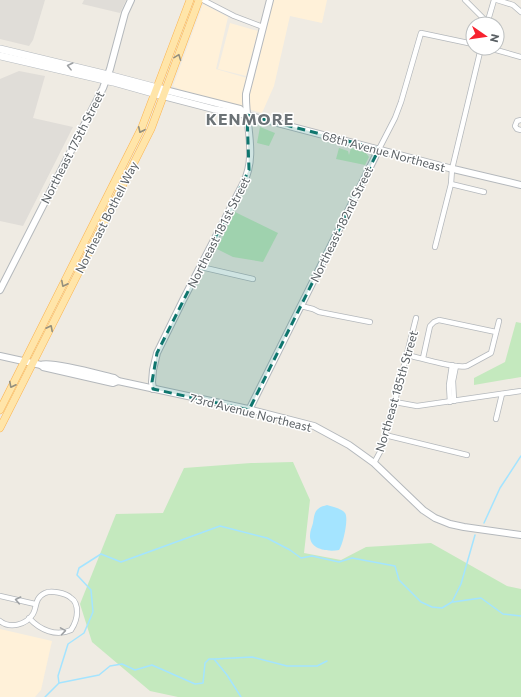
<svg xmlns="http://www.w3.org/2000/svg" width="521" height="697" font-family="Commissioner,sans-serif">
	<rect width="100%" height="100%" fill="#efebe3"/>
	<!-- commercial -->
	<g fill="#fff1d9">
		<path d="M273,0H327L322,23L290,16L274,86L262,113L185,92L173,86L203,4L228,17L216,69L254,80Z"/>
		<path d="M230,23L258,31L246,76L218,69Z"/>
		<path d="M0,629L52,641L41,690L35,697H0Z"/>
	</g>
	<!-- industrial -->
	<g fill="#e0ddd8">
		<path d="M0,0H45L33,40L29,46L0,39Z"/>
		<path d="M84,0H126L120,13L82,4Z"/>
		<path d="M19,71L45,76L33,118L73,127L23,226L0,221V79Z"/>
	</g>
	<!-- green -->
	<g fill="#c4e9be">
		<path d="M260,127L275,133L269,146L257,143Z"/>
		<path d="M339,148L348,151L349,155L351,148L366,153L369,157L365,165L336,159Z"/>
		<path d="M235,212L278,233L263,262L233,257L217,249Z"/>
		<path d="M516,322L521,323V377L474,385V378L505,362Z"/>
		<path d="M293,462L310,500L304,553L341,560L366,547L431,543L507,586L521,589V697H178L150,691L92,642L80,604L116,514L163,513L184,468L251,463Z"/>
	</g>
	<!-- water -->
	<path fill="#a4e4ff" d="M327,505C332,507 341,508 345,513C349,518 343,545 339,550C328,552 309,550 310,535C310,531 312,527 313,523C314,518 314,512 318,509C321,506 324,506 327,505Z"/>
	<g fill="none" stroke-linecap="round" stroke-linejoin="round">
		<!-- stream -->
		<g stroke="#a4e4ff" stroke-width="1.5">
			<path d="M484,523L500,488L521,456"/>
			<path d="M453,602L481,598L503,614L521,616"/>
			<path d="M215,659L252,657L287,666H317L327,661"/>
			<path d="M59,683L58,676L68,644L84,633L93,612L91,590L77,575L79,568L101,554L121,562L220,526L267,538L290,550L301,558L312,556L339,562L352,558L395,566L399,580L421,602L432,607L442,608L452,602L461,584L475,535"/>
			<path d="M45,697L59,683L99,675L110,666L122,664L135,670L152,665L195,684L203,683L205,663L209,659H214L227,675L241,697"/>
		</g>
		<defs>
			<g id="minor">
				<path d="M203,0L234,16L263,27"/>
				<path d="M465,0L488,23"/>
				<path d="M497,0L513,5L521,12"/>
				<path d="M487,24L494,0"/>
				<path d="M489,48L521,57"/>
				<path d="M521,120L517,121L515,126L517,129L521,130"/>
				<path d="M379,149L395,118L401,102L421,33L473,44"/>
				<path d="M451,184L484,192"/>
				<path d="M435,247L451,184L452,169L481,48"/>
				<path d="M201,267L253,279"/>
				<path d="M301,306L313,309L319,312L370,322"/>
				<path d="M407,355C421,358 455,369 467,366L491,353L499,321"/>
				<path d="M423,358L430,326L434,322L439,320L496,332"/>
				<path d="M454,401L453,381L456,366"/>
				<path d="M395,402L417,406L521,391"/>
				<path d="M450,402L449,385L452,365"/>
				<path d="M496,419L502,394"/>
				<path d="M385,435L467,455"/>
				<path d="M374,463L380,452L396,397L416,318"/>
				<path d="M0,596L35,604"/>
				<path d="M0,621C10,629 26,625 33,614C37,608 34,598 45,593C51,590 66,593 71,598C76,601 77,607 77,612C77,619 75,624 71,630C56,637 40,630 29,618"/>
			</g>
			<g id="tertiary">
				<path d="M165,90L240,109L247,115"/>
				<path d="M163,96L213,109L247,115L449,168L521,185"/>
				<path d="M0,290L103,88L110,69L125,13L131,0"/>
				<path d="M0,356L41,365L43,367L113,383L118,381L248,409L314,426L349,445L374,463L423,510L435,518L450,524L464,527L521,535"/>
				<path d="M41,365C50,361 101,375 114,378L118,381"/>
				<path d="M153,389L152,382L153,370L157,353L183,300L243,184C258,155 245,124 246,94L270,0"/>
				<path d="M249,410L379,149"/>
			</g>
			<g id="secondary">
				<path d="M0,49L108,75L165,90"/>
				<path d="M0,56L113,82L163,96"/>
			</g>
			<g id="primary">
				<path d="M0,410L142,127L190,0"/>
				<path d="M0,428L151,129L199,0"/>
			</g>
		</defs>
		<!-- minor casing -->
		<use href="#minor" stroke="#b4b8bc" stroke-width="6"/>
		<!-- tertiary casing -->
		<use href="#tertiary" stroke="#b4b8bc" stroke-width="8"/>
		<!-- secondary casing -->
		<use href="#secondary" stroke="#b5babf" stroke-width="8"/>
		<!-- primary casing -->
		<use href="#primary" stroke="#fcb44f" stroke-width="8"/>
		<!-- minor -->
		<use href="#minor" stroke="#fff" stroke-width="4.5"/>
		<!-- tertiary -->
		<use href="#tertiary" stroke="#fff" stroke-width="6"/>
		<!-- secondary -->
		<use href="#secondary" stroke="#fff" stroke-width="7"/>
		<!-- primary -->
		<use href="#primary" stroke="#ffe5a9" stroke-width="7"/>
	</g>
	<!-- one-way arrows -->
	<defs><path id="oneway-chevron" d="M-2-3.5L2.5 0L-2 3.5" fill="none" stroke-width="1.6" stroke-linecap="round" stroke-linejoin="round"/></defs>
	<g stroke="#948f7d">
		<use href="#oneway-chevron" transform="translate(178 57) rotate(-69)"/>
		<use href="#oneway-chevron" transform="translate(141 130) rotate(115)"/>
		<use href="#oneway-chevron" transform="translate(64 284) rotate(117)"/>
		<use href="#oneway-chevron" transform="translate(50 328) rotate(-63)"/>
		<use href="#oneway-chevron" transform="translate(12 385) rotate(117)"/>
	</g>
	<g stroke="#9da0a3">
		<use href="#oneway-chevron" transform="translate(70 66) rotate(-166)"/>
		<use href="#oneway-chevron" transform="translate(18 600) rotate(-168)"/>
		<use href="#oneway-chevron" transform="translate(63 631) rotate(-9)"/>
	</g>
	<!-- marked area -->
	<path fill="#0f766e" fill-opacity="0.2" stroke="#0f766e" stroke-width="3" stroke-dasharray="8 5" stroke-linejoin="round" d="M247,115L379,149L249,410L153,389L152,382L157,353L249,170Z"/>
	<g text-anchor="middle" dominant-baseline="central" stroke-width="3" stroke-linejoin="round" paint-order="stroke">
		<!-- street labels -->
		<g font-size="12" fill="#5b6165" stroke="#fff">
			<text transform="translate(72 147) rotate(-63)">Northeast 175th Street</text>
			<text transform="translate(384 151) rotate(15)">68th Avenue Northeast</text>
			<text transform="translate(106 217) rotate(-63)">Northeast Bothell Way</text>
			<text transform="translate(341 224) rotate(-64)">Northeast 182nd Street</text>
			<text transform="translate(218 232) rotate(-63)">Northeast 181st Street</text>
			<text transform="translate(396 391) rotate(-74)">Northeast 185th Street</text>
			<text transform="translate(251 412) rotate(14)">73rd Avenue Northeast</text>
		</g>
		<!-- district labels -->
		<g font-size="16" font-weight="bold" letter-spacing="1" fill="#6c7377" stroke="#fff">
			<text x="250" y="118">KENMORE</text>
		</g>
	</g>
	<!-- north arrow -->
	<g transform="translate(485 36) rotate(103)"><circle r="19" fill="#ffffff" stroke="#bdc0c1"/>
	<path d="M0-3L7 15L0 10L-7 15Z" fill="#f7222f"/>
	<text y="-6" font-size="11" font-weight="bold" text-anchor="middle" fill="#5b6165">N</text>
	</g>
</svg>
